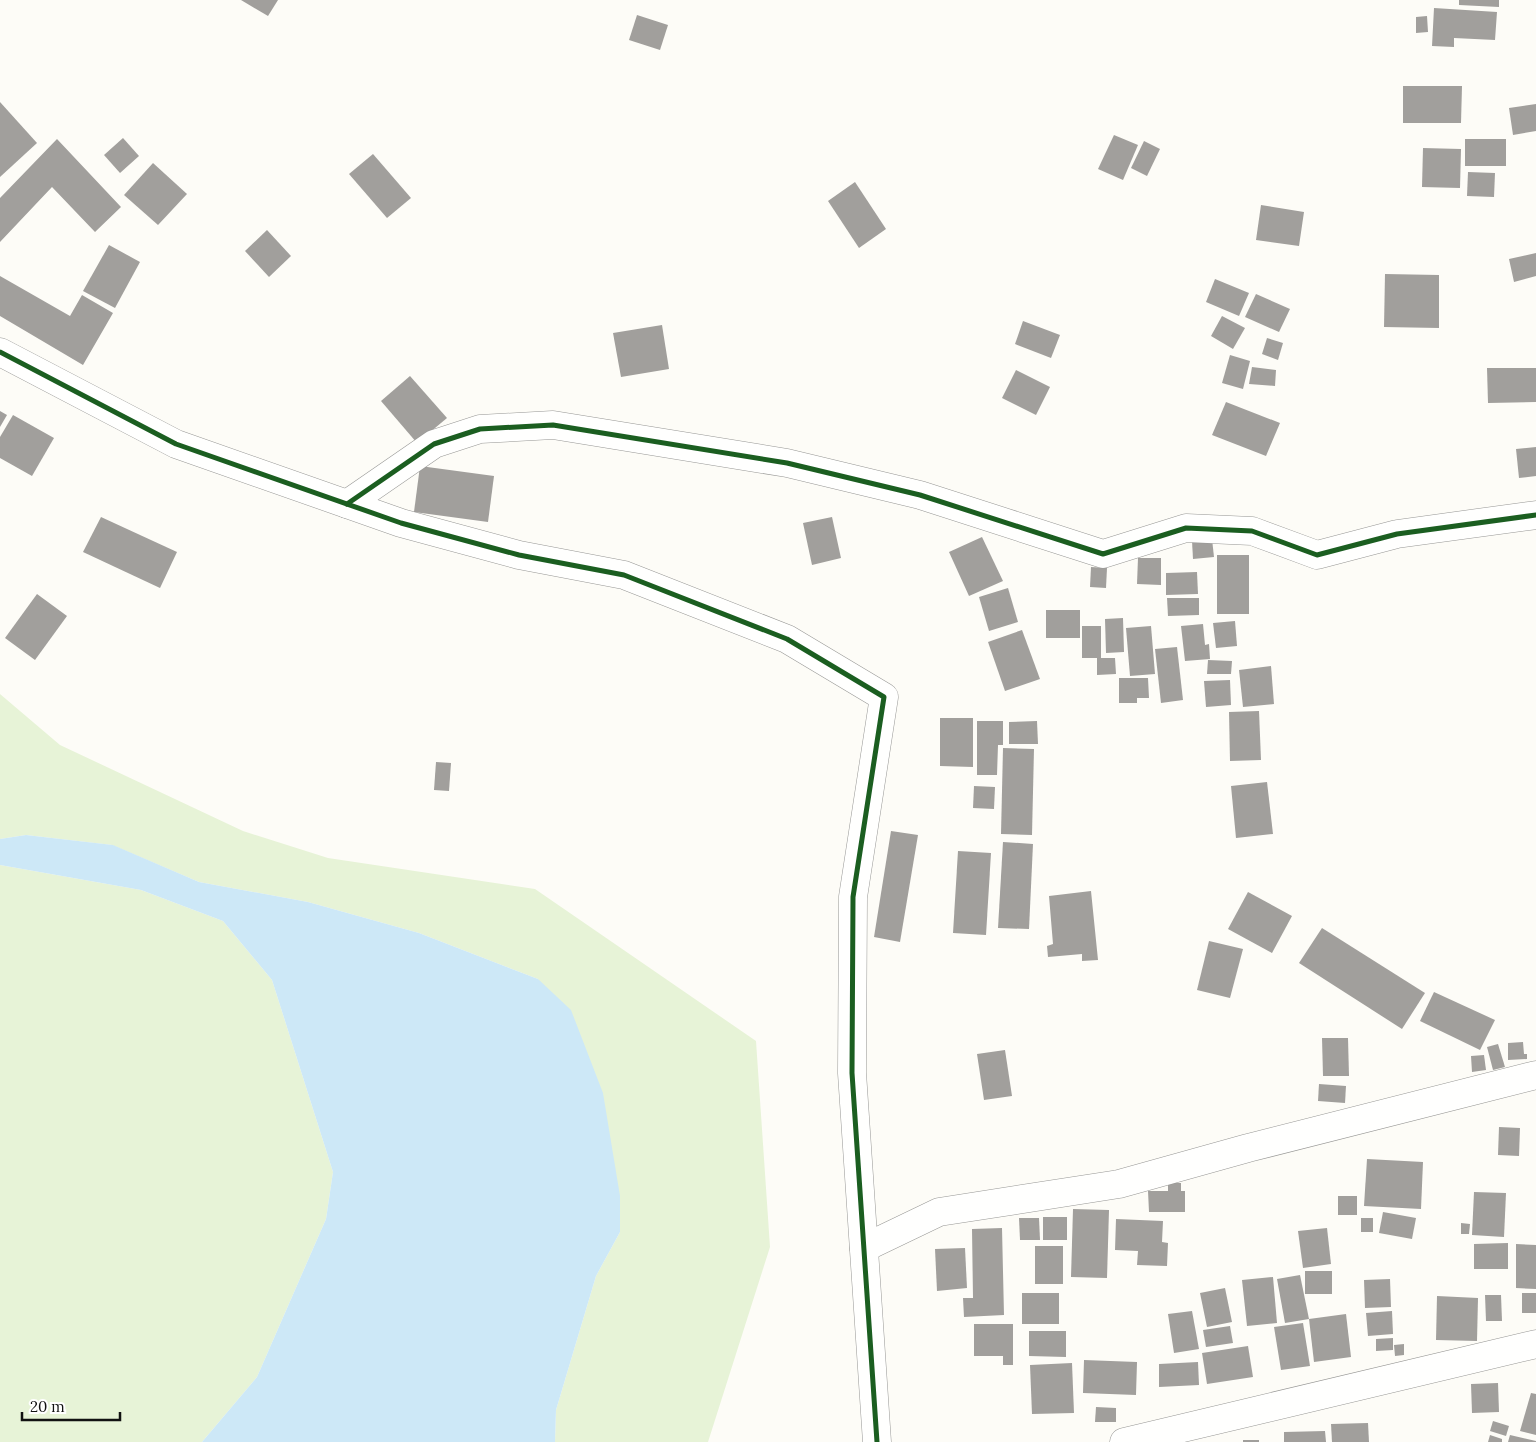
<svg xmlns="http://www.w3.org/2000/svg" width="1536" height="1442" font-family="Lora,serif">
	<rect width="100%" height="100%" fill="#fdfcf7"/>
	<!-- green -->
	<g fill="#e7f3d7">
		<path d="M0,694L60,745L243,831L328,858L535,889L756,1041L770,1247L708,1442H555L556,1410L596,1276L620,1232L538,979L419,933L308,902L199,882L112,845L26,835L0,839Z"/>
		<path d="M0,865L141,890L223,921L272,980L333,1172L326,1219L257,1377L202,1442H0Z"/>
	</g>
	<!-- water -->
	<path fill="#cde8f7" d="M26,835L113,845L199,882L308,902L419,933L538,979L571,1010L603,1093L620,1196V1232L596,1276L556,1410L555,1442H202L257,1377L326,1219L333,1172L272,980L223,921L141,890L0,865V839Z"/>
	<!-- building -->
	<g fill="#a19f9c">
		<path d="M241,0H278L268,16Z"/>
		<path d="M1459,0H1499V7L1459,5Z"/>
		<path d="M1434,8L1497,12L1495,40L1454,38V47L1432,46Z"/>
		<path d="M637,15L668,25L660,50L629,40Z"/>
		<path d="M1427,16L1428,32L1416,33V17Z"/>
		<path d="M1403,86H1462L1461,123H1403Z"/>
		<path d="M0,102L37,143L0,177Z"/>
		<path d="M1536,104V131L1513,135L1509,108Z"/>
		<path d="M1114,135L1138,145L1123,180L1098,169Z"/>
		<path d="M123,138L139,156L120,173L104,155Z"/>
		<path d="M57,139L121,207L95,232L52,187L0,242V198Z"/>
		<rect x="1465" y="139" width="41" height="27"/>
		<path d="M1144,141L1160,149L1147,176L1131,168Z"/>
		<path d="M1423,148L1461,149L1460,188L1422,187Z"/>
		<path d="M373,154L411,198L387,218L349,174Z"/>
		<path d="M153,163L187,194L158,225L124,195Z"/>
		<path d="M1468,172L1495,173L1494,197L1467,196Z"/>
		<path d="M855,182L886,229L859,248L828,201Z"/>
		<path d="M1261,205L1304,212L1299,246L1256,240Z"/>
		<path d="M267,230L291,256L269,277L245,251Z"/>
		<path d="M109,245L140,262L115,308L83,291Z"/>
		<path d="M1536,253V276L1514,282L1509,259Z"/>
		<path d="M1385,274L1439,275V328L1384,327Z"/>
		<path d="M0,276L70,316L82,295L113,313L83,365L0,316Z"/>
		<path d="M1215,279L1249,293L1239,316L1206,302Z"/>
		<path d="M1256,294L1290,309L1279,332L1245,317Z"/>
		<path d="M1222,316L1245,328L1233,349L1211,336Z"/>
		<path d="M1023,321L1060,335L1051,358L1015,344Z"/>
		<path d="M662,325L669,369L621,377L613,333Z"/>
		<path d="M1267,338L1283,343L1278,360L1262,354Z"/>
		<path d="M1230,355L1250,361L1243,389L1222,383Z"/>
		<path d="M1252,367L1276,370L1275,386L1249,384Z"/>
		<path d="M1487,368H1536V402L1488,403Z"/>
		<path d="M1016,370L1050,387L1036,415L1002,398Z"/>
		<path d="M410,376L447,418L417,443L381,401Z"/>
		<path d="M1226,402L1280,423L1266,456L1212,435Z"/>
		<path d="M0,411L7,415L0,427Z"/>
		<path d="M13,415L54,438L32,476L0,458V437Z"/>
		<path d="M1536,447V476L1519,478L1516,449Z"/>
		<path d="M420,466L494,476L488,522L414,512Z"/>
		<path d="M101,517L177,552L160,588L83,552Z"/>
		<path d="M832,517L841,558L812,565L803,523Z"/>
		<path d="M982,537L1003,581L969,596L949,552Z"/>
		<path d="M1212,539L1214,557L1193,559L1192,541Z"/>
		<rect x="1217" y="555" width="32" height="59"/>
		<path d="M1138,558H1161V585L1137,584Z"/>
		<path d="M1091,567L1107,568L1106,588L1090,587Z"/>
		<path d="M1197,572L1198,594L1166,595V573Z"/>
		<path d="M1008,588L1018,622L989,631L979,597Z"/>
		<path d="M37,594L67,616L35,660L5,638Z"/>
		<path d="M1167,598H1199V615L1168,616Z"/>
		<rect x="1046" y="610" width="34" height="28"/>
		<path d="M1123,618L1124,652L1106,653L1105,619Z"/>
		<path d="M1235,621L1237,646L1216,648L1213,623Z"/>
		<path d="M1203,624L1205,645L1209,644L1210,659L1185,661L1181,626Z"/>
		<path d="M1082,626H1101V658H1115L1116,674L1097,675V658H1082Z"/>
		<path d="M1151,626L1155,674L1130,676L1126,628Z"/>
		<path d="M1022,630L1040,679L1005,691L988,642Z"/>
		<path d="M1177,647L1183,700L1161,703L1155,649Z"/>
		<path d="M1208,660L1232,661L1231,674H1207Z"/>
		<path d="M1271,666L1274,704L1243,707L1239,670Z"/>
		<path d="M1119,678H1148L1149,698H1137V703H1119Z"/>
		<path d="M1230,680L1231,705L1206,707L1204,681Z"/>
		<path d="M1259,711L1261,760L1230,761L1229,712Z"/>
		<path d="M940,718H973V767L940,766Z"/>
		<path d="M977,721H1003V745H998L997,775H977Z"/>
		<path d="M1037,721L1038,744H1009V722Z"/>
		<path d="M1003,748L1034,749L1032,835L1001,834Z"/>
		<path d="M436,762L451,763L449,791L434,790Z"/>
		<path d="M1267,782L1273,834L1236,838L1231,786Z"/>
		<path d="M974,786L995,787L994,809L973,808Z"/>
		<path d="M891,831L918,835L900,942L874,937Z"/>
		<path d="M1003,842L1033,844L1029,929L998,928Z"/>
		<path d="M958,851L991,853L986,935L953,933Z"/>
		<path d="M1091,891L1098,960L1082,961V954L1048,957L1047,946L1053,944L1049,896Z"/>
		<path d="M1248,892L1292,916L1272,953L1228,929Z"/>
		<path d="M1322,928L1425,993L1402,1029L1299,963Z"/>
		<path d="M1209,941L1243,949L1230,998L1197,990Z"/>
		<path d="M1434,992L1495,1020L1480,1050L1420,1021Z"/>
		<path d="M1322,1038H1348L1349,1076H1323Z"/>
		<path d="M1523,1042L1524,1054H1527V1059L1508,1060V1043Z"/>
		<path d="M1498,1044L1505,1067L1493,1070L1487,1047Z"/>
		<path d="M1005,1050L1012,1096L984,1100L977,1054Z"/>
		<path d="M1484,1055L1486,1070L1472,1072L1471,1056Z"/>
		<path d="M1319,1084L1346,1086L1345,1103L1318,1101Z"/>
		<path d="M1499,1127L1520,1128L1519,1156L1498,1155Z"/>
		<path d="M1367,1159L1423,1162L1421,1209L1364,1206Z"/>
		<path d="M1168,1183H1181V1191H1185V1212H1149L1148,1191H1168Z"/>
		<path d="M1474,1192L1506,1193L1504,1237L1472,1235Z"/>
		<rect x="1338" y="1196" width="19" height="19"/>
		<path d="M1073,1209L1109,1210L1107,1278L1071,1277Z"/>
		<path d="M1383,1212L1416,1218L1412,1239L1379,1233Z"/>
		<rect x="1043" y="1217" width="24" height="23"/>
		<path d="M1019,1218H1039L1040,1240H1020Z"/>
		<rect x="1361" y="1218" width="12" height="14"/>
		<path d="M1116,1219L1163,1221L1162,1242L1168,1243L1167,1266L1137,1265L1138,1251L1115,1250Z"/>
		<path d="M1461,1223L1470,1224L1469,1234H1461Z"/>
		<path d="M1002,1228L1004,1315L964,1317L963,1298H973L972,1229Z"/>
		<path d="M1327,1228L1331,1264L1303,1268L1298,1231Z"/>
		<path d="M1508,1243V1269H1474V1244Z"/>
		<path d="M1516,1244L1536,1245V1289L1516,1288Z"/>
		<rect x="1035" y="1246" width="28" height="38"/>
		<path d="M965,1248L967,1288L937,1291L935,1249Z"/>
		<rect x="1305" y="1271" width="27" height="23"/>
		<path d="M1300,1275L1309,1319L1285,1323L1277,1279Z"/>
		<path d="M1273,1277L1277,1323L1247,1326L1242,1280Z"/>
		<path d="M1390,1279L1391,1307L1365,1308L1364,1280Z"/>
		<path d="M1225,1288L1232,1322L1207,1327L1200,1293Z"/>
		<rect x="1022" y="1293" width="37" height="31"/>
		<rect x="1522" y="1293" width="14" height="20"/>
		<path d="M1485,1295H1501L1502,1321H1486Z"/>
		<path d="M1437,1296L1478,1298L1477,1341L1436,1340Z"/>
		<path d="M1192,1311L1199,1349L1174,1353L1168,1314Z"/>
		<path d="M1392,1311L1393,1334L1368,1336L1366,1313Z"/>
		<path d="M1346,1314L1351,1357L1314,1362L1309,1319Z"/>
		<path d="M1303,1323L1310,1366L1281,1370L1274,1327Z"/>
		<path d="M974,1324H1013V1365H1003V1356H974Z"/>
		<path d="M1230,1326L1233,1343L1206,1347L1203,1330Z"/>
		<path d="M1029,1331H1066V1357L1029,1356Z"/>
		<path d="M1393,1338V1350L1376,1351V1339Z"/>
		<path d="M1404,1344V1355L1395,1356L1394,1345Z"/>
		<path d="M1248,1346L1253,1377L1207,1384L1202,1353Z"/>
		<path d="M1084,1360L1137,1362L1136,1395L1083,1393Z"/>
		<path d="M1198,1362L1199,1385L1159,1387V1364Z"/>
		<path d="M1072,1363L1074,1413L1032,1414L1030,1365Z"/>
		<path d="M1498,1383L1499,1412L1472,1413L1471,1384Z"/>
		<path d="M1531,1393L1536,1394V1435L1520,1431Z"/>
		<path d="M1096,1407L1116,1408V1422H1095Z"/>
		<path d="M1493,1421L1509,1426L1506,1436L1490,1431Z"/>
		<path d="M1368,1423L1369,1442H1332L1331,1424Z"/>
		<path d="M1325,1431L1326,1442H1284V1432Z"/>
		<path d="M1490,1435L1502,1439V1442H1488Z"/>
		<path d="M1510,1435L1536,1441V1442H1508Z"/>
		<rect x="1243" y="1440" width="16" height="2"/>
	</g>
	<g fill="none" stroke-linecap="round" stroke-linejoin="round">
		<defs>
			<g id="street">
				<path d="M0,352L176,444L401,523L519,555L624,575L787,639L884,697L853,897L852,1073L877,1442"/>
				<path d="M347,504L434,444L480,429L553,425L787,463L920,495L1103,554L1186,528L1252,531L1317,555L1397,534L1536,515"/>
				<path d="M864,1248L939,1212L1119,1184L1248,1148L1536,1075"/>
				<path d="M1124,1442L1536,1344"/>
			</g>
		</defs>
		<!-- street casing -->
		<use href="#street" stroke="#979795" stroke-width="29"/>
		<!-- street -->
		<use href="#street" stroke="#fffffe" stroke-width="28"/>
		<defs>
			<g id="cycleway">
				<path d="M0,352L176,444L401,523L519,555L624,575L787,639L884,697L853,897L852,1073L877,1442"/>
				<path d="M347,504L434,444L480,429L553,425L787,463L920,495L1103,554L1186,528L1252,531L1317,555L1397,534L1536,515"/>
			</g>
		</defs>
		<!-- cycleway casing -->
		<use href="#cycleway" stroke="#fff" stroke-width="8"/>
		<!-- cycleway -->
		<use href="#cycleway" stroke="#1b5e20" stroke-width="5"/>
	</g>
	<!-- scale -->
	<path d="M22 1412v8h98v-8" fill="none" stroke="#111111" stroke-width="2.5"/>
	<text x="30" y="1412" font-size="15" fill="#111111" stroke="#ffffff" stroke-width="4" paint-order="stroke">20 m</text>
</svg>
